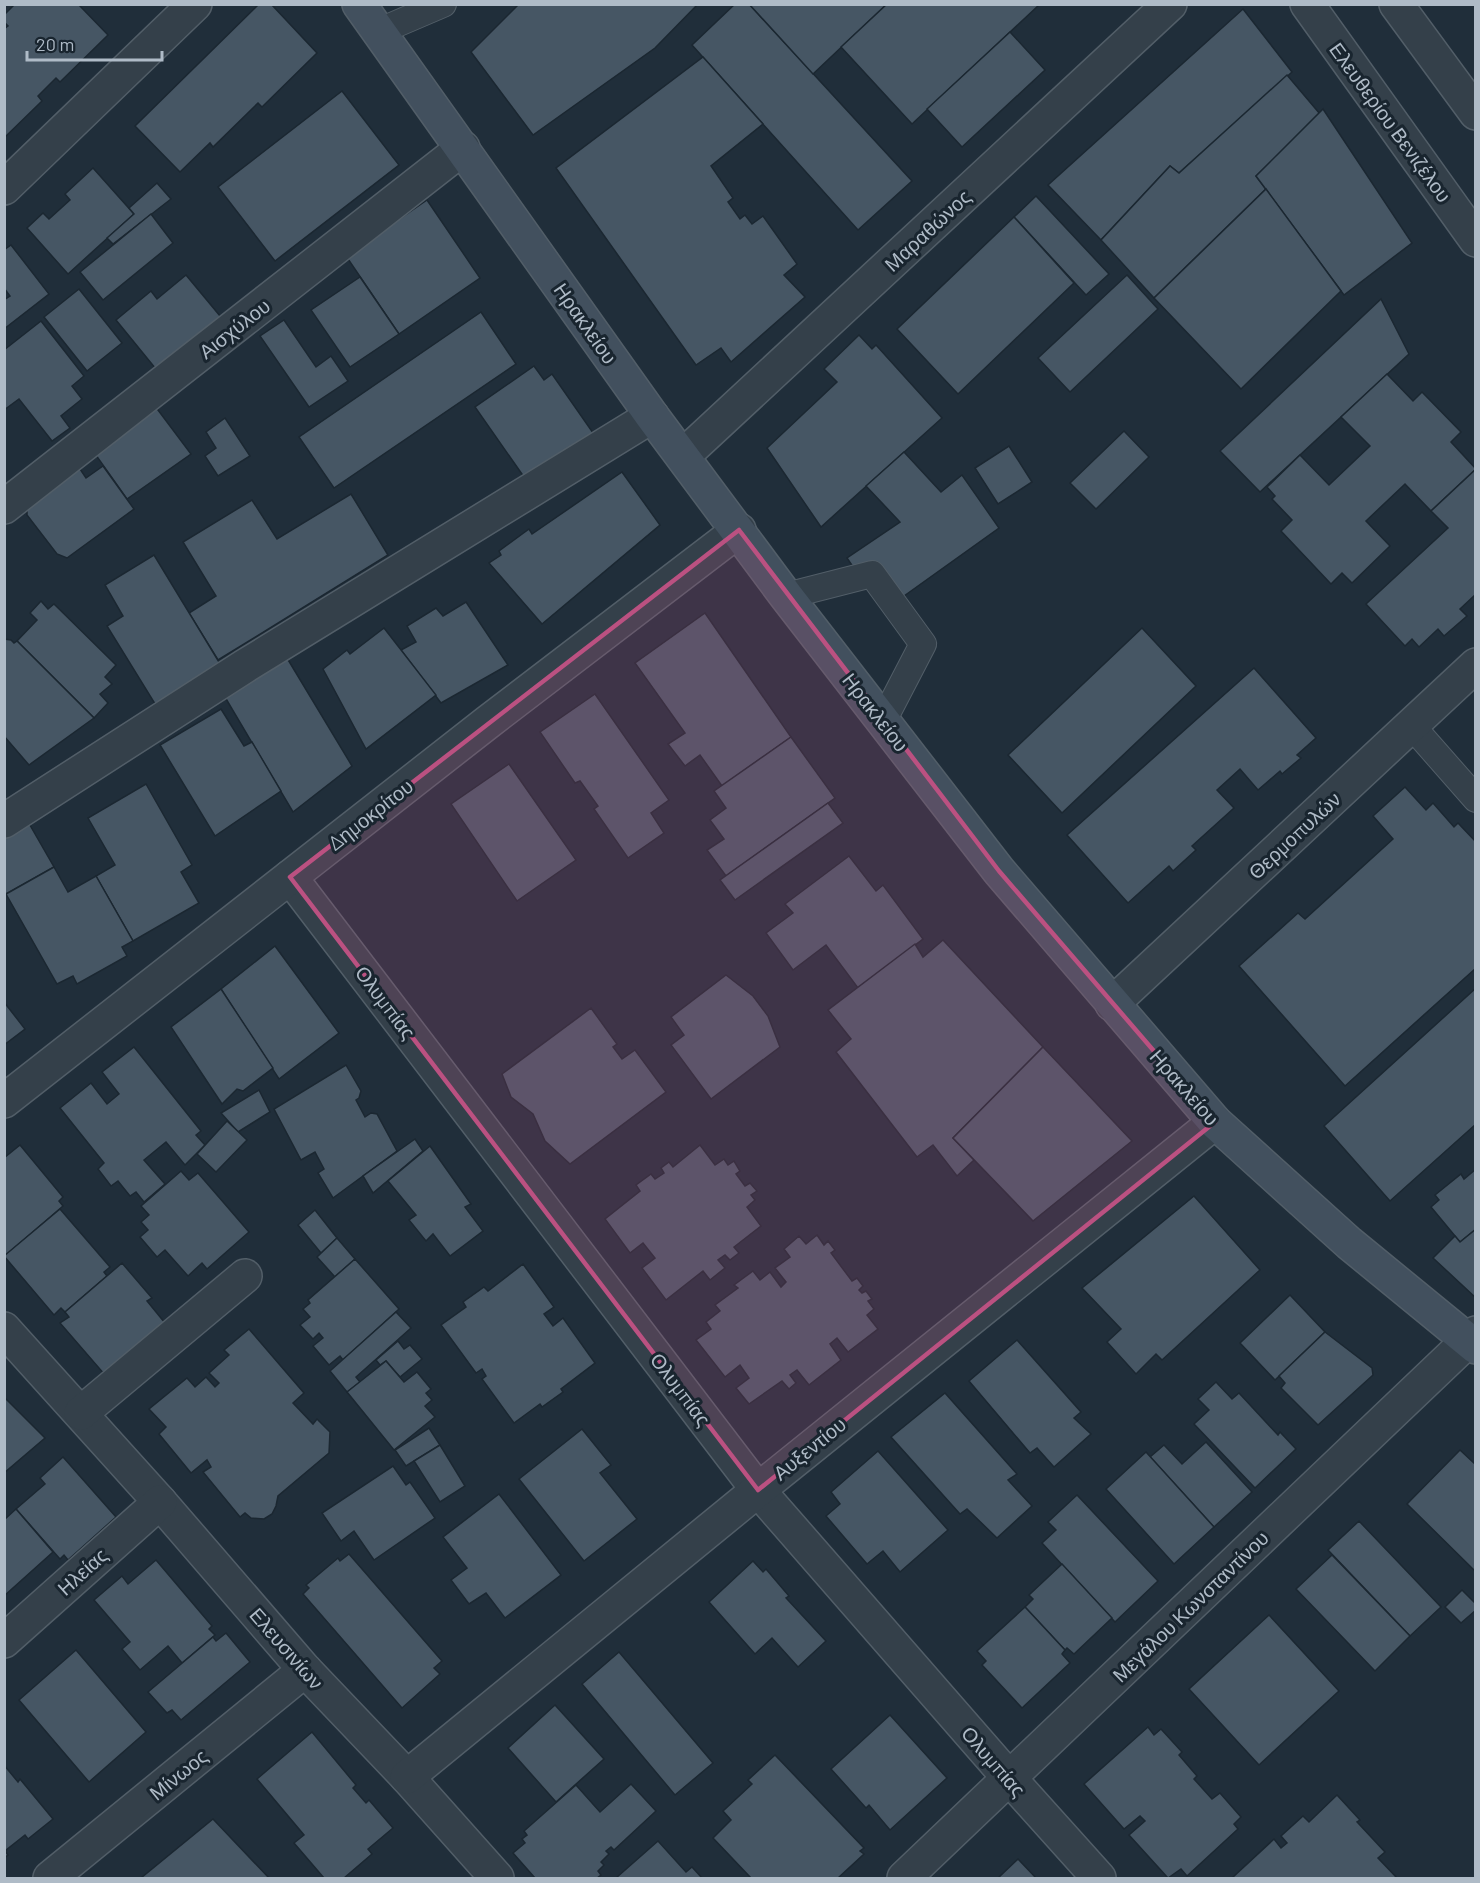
<svg xmlns="http://www.w3.org/2000/svg" width="1480" height="1883" font-family="Barlow,sans-serif">
	<rect width="100%" height="100%" fill="#202e3a"/>
	<!-- building -->
	<g fill="#465664" stroke="#1b2731" stroke-width="1.5">
		<path d="M15,4H78L108,35L60,82L56,78L38,96L42,101L4,138V29L8,26L4,22V15Z"/>
		<path d="M259,4H271L317,53L262,107L258,103L213,147L210,143L180,172L135,126Z"/>
		<path d="M519,4H698L655,48L533,135L471,52Z"/>
		<path d="M735,4H749L912,181L858,230L692,45Z"/>
		<path d="M749,4H887L813,74Z"/>
		<path d="M887,4H1040L912,124L841,47Z"/>
		<path d="M1243,9L1292,72L1179,173L1170,166L1101,240L1048,185Z"/>
		<path d="M1010,32L1045,70L962,147L927,109Z"/>
		<path d="M703,57L763,124L711,166L733,198L728,202L740,219L745,215L752,224L763,216L797,264L784,275L805,297L731,362L721,348L696,365L556,168Z"/>
		<path d="M1287,75L1320,114L1256,176L1266,189L1154,298L1101,240L1170,166L1179,173Z"/>
		<path d="M342,91L399,165L275,261L218,187Z"/>
		<path d="M1323,109L1412,243L1344,295L1256,176Z"/>
		<path d="M93,168L134,214L68,274L27,228L43,213L49,219L70,200L65,194Z"/>
		<path d="M157,183L171,199L113,244L107,238L134,214L129,208Z"/>
		<path d="M1266,189L1341,291L1241,389L1154,298Z"/>
		<path d="M1036,196L1109,274L1086,295L1014,217Z"/>
		<path d="M427,200L480,278L399,334L346,256Z"/>
		<path d="M151,214L173,243L103,300L80,272Z"/>
		<path d="M1014,217L1074,283L958,394L897,329Z"/>
		<path d="M11,245L49,294L4,329V300L10,296L4,288V250Z"/>
		<path d="M186,275L225,322L160,374L116,320L151,291L157,299Z"/>
		<path d="M1127,275L1158,309L1070,392L1038,358Z"/>
		<path d="M360,277L399,334L350,367L311,310Z"/>
		<path d="M79,289L122,343L87,371L44,317Z"/>
		<path d="M1381,299L1409,354L1260,492L1220,451Z"/>
		<path d="M481,312L516,364L334,488L299,437Z"/>
		<path d="M284,320L316,367L331,356L348,381L309,407L260,336Z"/>
		<path d="M41,321L84,376L72,386L82,399L61,416L70,428L52,441L19,399L4,410V350Z"/>
		<path d="M859,335L872,349L876,345L942,418L821,527L767,448L837,382L824,369Z"/>
		<path d="M534,366L544,380L552,374L598,440L531,487L475,407Z"/>
		<path d="M1387,374L1413,401L1422,392L1461,432L1451,442L1476,469L1431,511L1405,484L1366,521L1390,546L1352,583L1342,573L1331,584L1281,531L1292,520L1272,499L1275,496L1267,487L1300,455L1329,485L1370,446L1341,417Z"/>
		<path d="M155,406L191,454L127,499L93,451Z"/>
		<path d="M225,418L250,456L218,476L205,456L216,448L206,432Z"/>
		<path d="M1124,431L1149,457L1096,509L1070,483Z"/>
		<path d="M1009,446L1032,482L998,504L975,468Z"/>
		<path d="M904,452L941,492L962,475L999,528L883,611L847,558L900,522L866,486Z"/>
		<path d="M78,466L86,478L103,466L134,509L67,558L57,554L27,515V503Z"/>
		<path d="M1476,469V594L1460,609L1467,616L1444,636L1438,629L1419,647L1412,639L1405,646L1366,604L1448,528L1431,511Z"/>
		<path d="M622,472L660,525L542,624L489,563L501,555L499,551L529,529L532,534Z"/>
		<path d="M351,494L388,555L218,660L189,613L216,596L183,542L252,500L277,539Z"/>
		<path d="M154,555L222,667L160,712L107,626L123,616L105,585Z"/>
		<path d="M41,601L48,609L54,604L116,665L105,677L112,684L100,694L108,703L94,718L17,641L37,620L30,613Z"/>
		<path d="M466,602L508,665L441,703L401,650L416,642L407,626L436,608L443,616Z"/>
		<path d="M705,613L791,737L722,786L700,755L685,766L668,744L685,733L635,663Z"/>
		<path d="M384,628L436,695L366,749L323,669L347,650L350,654Z"/>
		<path d="M1142,628L1196,686L1062,813L1008,755Z"/>
		<path d="M4,639L11,640L14,643L17,641L94,718L29,765L4,736Z"/>
		<path d="M284,653L352,766L293,812L222,692Z"/>
		<path d="M1254,668L1316,738L1297,755L1301,758L1282,774L1280,771L1258,790L1240,769L1217,790L1234,808L1192,846L1196,850L1173,871L1169,866L1128,903L1067,835Z"/>
		<path d="M595,694L669,800L651,813L664,833L628,858L594,809L598,806L580,781L575,783L540,732Z"/>
		<path d="M221,709L244,746L252,742L281,791L215,836L160,745Z"/>
		<path d="M791,737L835,798L726,876L707,850L724,839L710,820L726,808L714,791Z"/>
		<path d="M509,764L576,860L517,901L451,804Z"/>
		<path d="M146,784L192,865L181,872L199,903L133,941L96,876L115,865L88,818Z"/>
		<path d="M1405,787L1426,810L1433,803L1454,827L1458,823L1476,842V968L1345,1086L1239,966L1298,913L1305,919L1393,839L1373,816Z"/>
		<path d="M828,803L843,823L735,900L720,880Z"/>
		<path d="M27,820L54,867L6,894L4,891V833Z"/>
		<path d="M849,856L876,891L883,885L923,939L858,988L826,945L793,970L766,933L793,913L785,904Z"/>
		<path d="M54,867L68,892L96,876L133,941L122,947L127,956L77,984L73,976L57,984L6,894Z"/>
		<path d="M943,940L1043,1047L953,1138L974,1160L957,1176L933,1145L917,1157L836,1052L851,1039L828,1010L915,944L923,957Z"/>
		<path d="M275,946L339,1033L279,1079L221,989Z"/>
		<path d="M726,975L753,996L768,1016L780,1047L711,1099L671,1045L684,1035L671,1017Z"/>
		<path d="M1476,988V1124L1390,1201L1324,1126Z"/>
		<path d="M221,989L273,1068L243,1091L237,1089L222,1104L171,1027Z"/>
		<path d="M4,1002L25,1029L4,1045Z"/>
		<path d="M591,1008L617,1044L613,1047L622,1059L635,1050L666,1092L570,1164L545,1141L533,1114L511,1097L502,1074Z"/>
		<path d="M134,1047L201,1131L196,1135L205,1145L185,1165L166,1142L144,1160L165,1184L144,1202L136,1192L130,1196L118,1181L111,1186L98,1169L104,1163L60,1108L91,1083L107,1104L119,1094L102,1072Z"/>
		<path d="M1043,1047L1132,1141L1033,1221L953,1138Z"/>
		<path d="M346,1065L361,1091L359,1098L356,1100L365,1117L371,1113L377,1114L397,1151L333,1198L318,1173L324,1169L315,1152L301,1160L274,1109Z"/>
		<path d="M259,1090L270,1112L238,1132L221,1113Z"/>
		<path d="M227,1121L247,1140L216,1172L197,1154Z"/>
		<path d="M415,1139L423,1151L373,1193L363,1176Z"/>
		<path d="M20,1145L63,1197L59,1201L63,1206L6,1255L4,1253V1158Z"/>
		<path d="M700,1145L715,1165L724,1159L728,1165L734,1161L740,1171L736,1174L745,1186L750,1183L757,1191L751,1195L755,1200L747,1207L761,1226L734,1247L739,1253L730,1260L725,1255L718,1260L725,1268L710,1280L703,1271L666,1300L642,1268L655,1258L643,1243L630,1253L605,1219L640,1191L636,1185L651,1174L655,1179L664,1173L661,1168L669,1162L673,1167Z"/>
		<path d="M430,1146L471,1204L465,1207L483,1231L450,1256L433,1234L426,1241L409,1220L416,1215L388,1181Z"/>
		<path d="M1476,1169V1229L1460,1242L1431,1207L1439,1200L1435,1195L1461,1174L1464,1179Z"/>
		<path d="M181,1171L189,1180L198,1173L249,1232L207,1269L202,1263L188,1276L165,1250L157,1257L140,1237L148,1230L141,1222L149,1215L141,1206Z"/>
		<path d="M1194,1196L1260,1270L1162,1360L1156,1354L1136,1374L1107,1342L1121,1329L1082,1288Z"/>
		<path d="M60,1209L110,1267L104,1272L107,1276L65,1312L61,1308L54,1315L4,1256Z"/>
		<path d="M315,1210L337,1238L321,1253L298,1225Z"/>
		<path d="M1476,1229V1298L1433,1258L1455,1236L1460,1242Z"/>
		<path d="M817,1235L824,1245L828,1241L835,1250L831,1253L852,1281L857,1278L863,1286L859,1290L862,1293L866,1291L872,1299L868,1301L874,1309L867,1315L878,1329L848,1352L837,1338L830,1344L841,1360L809,1385L797,1370L790,1375L796,1383L789,1389L782,1381L749,1404L736,1388L749,1378L740,1365L725,1377L696,1340L711,1329L706,1322L720,1311L715,1305L738,1288L734,1285L753,1271L760,1280L770,1272L781,1287L786,1282L775,1268L790,1257L784,1249L799,1236L806,1244Z"/>
		<path d="M337,1238L355,1259L335,1277L317,1257Z"/>
		<path d="M355,1259L399,1309L343,1360L340,1356L329,1365L313,1346L323,1338L319,1333L313,1339L300,1325L310,1317L303,1309L310,1303L308,1300Z"/>
		<path d="M122,1263L152,1298L147,1301L165,1323L105,1375L60,1323L69,1317L65,1312Z"/>
		<path d="M523,1264L554,1307L544,1314L553,1326L563,1318L595,1363L561,1389L563,1392L542,1407L540,1404L514,1423L482,1379L486,1376L482,1369L476,1373L441,1325L466,1307L463,1302L484,1287L488,1291Z"/>
		<path d="M1290,1295L1325,1332L1275,1380L1240,1343Z"/>
		<path d="M396,1312L411,1328L356,1377L360,1382L347,1392L330,1371Z"/>
		<path d="M249,1329L304,1393L293,1403L313,1424L317,1419L330,1432L329,1453L278,1496L276,1506L272,1514L264,1519L251,1518L245,1513L240,1517L203,1472L211,1467L207,1460L191,1473L159,1434L166,1427L149,1409L187,1378L195,1387L206,1377L215,1387L219,1383L209,1373L229,1355L224,1350Z"/>
		<path d="M1325,1332L1372,1368L1373,1375L1318,1425L1281,1388L1285,1383L1279,1376Z"/>
		<path d="M1017,1340L1081,1412L1074,1418L1091,1434L1054,1467L1037,1448L1030,1453L969,1381Z"/>
		<path d="M398,1341L404,1349L410,1345L422,1359L400,1377L386,1361L380,1365L376,1360Z"/>
		<path d="M386,1361L404,1382L417,1372L431,1389L426,1393L432,1400L425,1406L435,1417L394,1450L347,1392Z"/>
		<path d="M1216,1382L1232,1399L1239,1393L1278,1435L1280,1432L1296,1449L1255,1488L1194,1424L1209,1410L1198,1399Z"/>
		<path d="M945,1393L1017,1474L1008,1480L1032,1506L997,1538L967,1509L960,1514L891,1437Z"/>
		<path d="M4,1397L45,1438L4,1473Z"/>
		<path d="M429,1428L440,1445L406,1466L395,1450Z"/>
		<path d="M582,1429L611,1465L600,1473L637,1519L584,1561L519,1479Z"/>
		<path d="M1206,1442L1252,1492L1214,1527L1150,1457L1164,1445L1182,1464Z"/>
		<path d="M440,1445L465,1486L440,1502L414,1461Z"/>
		<path d="M1460,1450L1476,1465V1572L1407,1504Z"/>
		<path d="M878,1451L948,1530L900,1572L883,1551L867,1564L826,1516L840,1504L831,1492Z"/>
		<path d="M1146,1452L1214,1527L1174,1564L1106,1489Z"/>
		<path d="M63,1457L116,1517L68,1560L64,1555L60,1559L16,1509L45,1484L40,1478Z"/>
		<path d="M393,1466L406,1485L410,1482L435,1518L374,1560L354,1531L341,1541L322,1513Z"/>
		<path d="M499,1494L561,1575L505,1618L486,1593L469,1604L451,1580L467,1568L443,1537Z"/>
		<path d="M1077,1495L1158,1581L1115,1622L1042,1543L1056,1530L1048,1522Z"/>
		<path d="M16,1509L53,1552L4,1596V1520Z"/>
		<path d="M1359,1521L1441,1607L1410,1636L1328,1550Z"/>
		<path d="M349,1554L442,1661L434,1668L440,1674L402,1708L303,1594L309,1588L306,1585L338,1558L340,1561Z"/>
		<path d="M1332,1555L1410,1636L1375,1671L1296,1589Z"/>
		<path d="M156,1560L212,1626L209,1629L215,1635L182,1663L168,1646L140,1670L122,1649L130,1642L94,1600L122,1576L128,1584Z"/>
		<path d="M753,1561L763,1572L766,1569L789,1596L786,1598L826,1641L798,1667L772,1638L755,1654L709,1602Z"/>
		<path d="M1062,1564L1112,1618L1074,1654L1067,1648L1065,1650L1025,1607L1033,1599L1029,1595Z"/>
		<path d="M1462,1590L1476,1604V1610L1461,1623L1445,1607Z"/>
		<path d="M1025,1607L1065,1650L1062,1654L1070,1663L1022,1708L982,1665L986,1661L977,1651Z"/>
		<path d="M1269,1615L1339,1691L1259,1765L1189,1689Z"/>
		<path d="M226,1633L250,1662L181,1720L172,1710L167,1713L148,1692L213,1637L216,1641Z"/>
		<path d="M76,1650L146,1732L89,1782L19,1700Z"/>
		<path d="M619,1652L713,1763L675,1795L582,1684Z"/>
		<path d="M555,1705L604,1759L556,1802L508,1748Z"/>
		<path d="M890,1715L947,1778L890,1830L869,1805L866,1808L831,1769Z"/>
		<path d="M1148,1727L1154,1735L1161,1729L1182,1752L1179,1755L1197,1776L1194,1779L1212,1799L1220,1793L1241,1817L1234,1824L1238,1829L1187,1876L1181,1869L1168,1878L1129,1835L1145,1821L1140,1816L1124,1829L1084,1784Z"/>
		<path d="M312,1732L356,1785L353,1788L366,1803L369,1800L393,1828L368,1849L372,1854L344,1878H324L294,1843L304,1835L257,1779Z"/>
		<path d="M775,1755L864,1848L860,1851L864,1854L838,1878H751L713,1838L731,1820L723,1811L752,1784L748,1780Z"/>
		<path d="M4,1765L18,1782L20,1779L53,1819L28,1839L25,1835L5,1851L8,1855L4,1858Z"/>
		<path d="M631,1784L656,1811L614,1850L611,1847L606,1851L609,1854L601,1862L604,1865L598,1871L601,1875L597,1878H535L513,1853L525,1843L522,1839L527,1835L524,1831L576,1785L600,1812Z"/>
		<path d="M1337,1795L1360,1820L1357,1822L1385,1852L1378,1858L1397,1878H1232L1274,1839L1281,1848L1287,1843L1281,1836L1303,1816L1309,1822Z"/>
		<path d="M213,1819L269,1878H141Z"/>
		<path d="M658,1841L686,1872L692,1867L702,1878H616Z"/>
		<path d="M1018,1859L1036,1878H998Z"/>
	</g>
	<g fill="none" stroke-linecap="round" stroke-linejoin="round">
		<defs>
			<g id="lane">
				<path d="M380,31L443,4"/>
				<path d="M786,596L872,574L923,644L883,721"/>
				<path d="M1411,725L1476,799"/>
			</g>
			<g id="street">
				<path d="M1307,4L1476,240"/>
				<path d="M1396,4L1476,113"/>
				<path d="M4,188L195,4"/>
				<path d="M683,456L1170,4"/>
				<path d="M4,507L463,148"/>
				<path d="M4,821L245,666L652,416"/>
				<path d="M290,877L758,1490L1010,1779L1099,1878"/>
				<path d="M1112,1004L1476,665"/>
				<path d="M4,1101L488,722L739,530"/>
				<path d="M4,1329L160,1502L305,1670L407,1777L497,1878"/>
				<path d="M81,1413L245,1276"/>
				<path d="M4,1641L160,1502"/>
				<path d="M407,1777L758,1490L1215,1122"/>
				<path d="M50,1878L305,1670"/>
				<path d="M904,1878L1476,1333"/>
			</g>
			<path id="secondary" d="M359,4L652,416L786,596L999,871L1215,1122L1349,1243L1476,1347"/>
		</defs>
		<!-- lane casing -->
		<use href="#lane" stroke="#525e68" stroke-width="28"/>
		<!-- street casing -->
		<use href="#street" stroke="#525e68" stroke-width="36"/>
		<!-- secondary casing -->
		<use href="#secondary" stroke="#525e68" stroke-width="36"/>
		<!-- lane -->
		<use href="#lane" stroke="#34404a" stroke-width="26"/>
		<!-- street -->
		<use href="#street" stroke="#34404a" stroke-width="33"/>
		<!-- secondary -->
		<use href="#secondary" stroke="#42505e" stroke-width="33"/>
	</g>
	<!-- marked area -->
	<path fill="#bb5181" fill-opacity="0.2" stroke="#bb5181" stroke-width="4.5" stroke-linejoin="round" d="M739,530L999,871L1215,1122L758,1490L290,877Z"/>
	<g text-anchor="middle" dominant-baseline="central" stroke-width="6" stroke-linejoin="round" paint-order="stroke">
		<!-- street labels -->
		<g font-size="20" fill="#afbbc7" stroke="#19252f">
			<text transform="translate(1391 122) rotate(54)">Ελευθερίου Βενιζέλου</text>
			<text transform="translate(927 230) rotate(-43)">Μαραθώνος</text>
			<text transform="translate(586 323) rotate(55)">Ηρακλείου</text>
			<text transform="translate(234 328) rotate(-38)">Αισχύλου</text>
			<text transform="translate(876 712) rotate(52)">Ηρακλείου</text>
			<text transform="translate(370 814) rotate(-38)">Δημοκρίτου</text>
			<text transform="translate(1294 835) rotate(-43)">Θερμοπυλών</text>
			<text transform="translate(386 1002) rotate(53)">Ολυμπίας</text>
			<text transform="translate(1185 1087) rotate(49)">Ηρακλείου</text>
			<text transform="translate(681 1389) rotate(53)">Ολυμπίας</text>
			<text transform="translate(809 1448) rotate(-39)">Αυξεντίου</text>
			<text transform="translate(82 1571) rotate(-42)">Ηλείας</text>
			<text transform="translate(1190 1606) rotate(-44)">Μεγάλου Κωνσταντίνου</text>
			<text transform="translate(287 1648) rotate(49)">Ελευσινίων</text>
			<text transform="translate(994 1761) rotate(49)">Ολυμπίας</text>
			<text transform="translate(178 1774) rotate(-39)">Μίνωος</text>
		</g>
	</g>
	<!-- border -->
	<rect width="1480" height="1883" fill="none" stroke="#afbbc7" stroke-width="12"/>
	<!-- scale -->
	<path d="M27 51v9h135v-9" fill="none" stroke="#afbbc7" stroke-width="3"/>
	<text x="36" y="51" font-size="18" fill="#afbbc7" stroke="#19252f" stroke-width="4.5" paint-order="stroke">20 m</text>
</svg>
